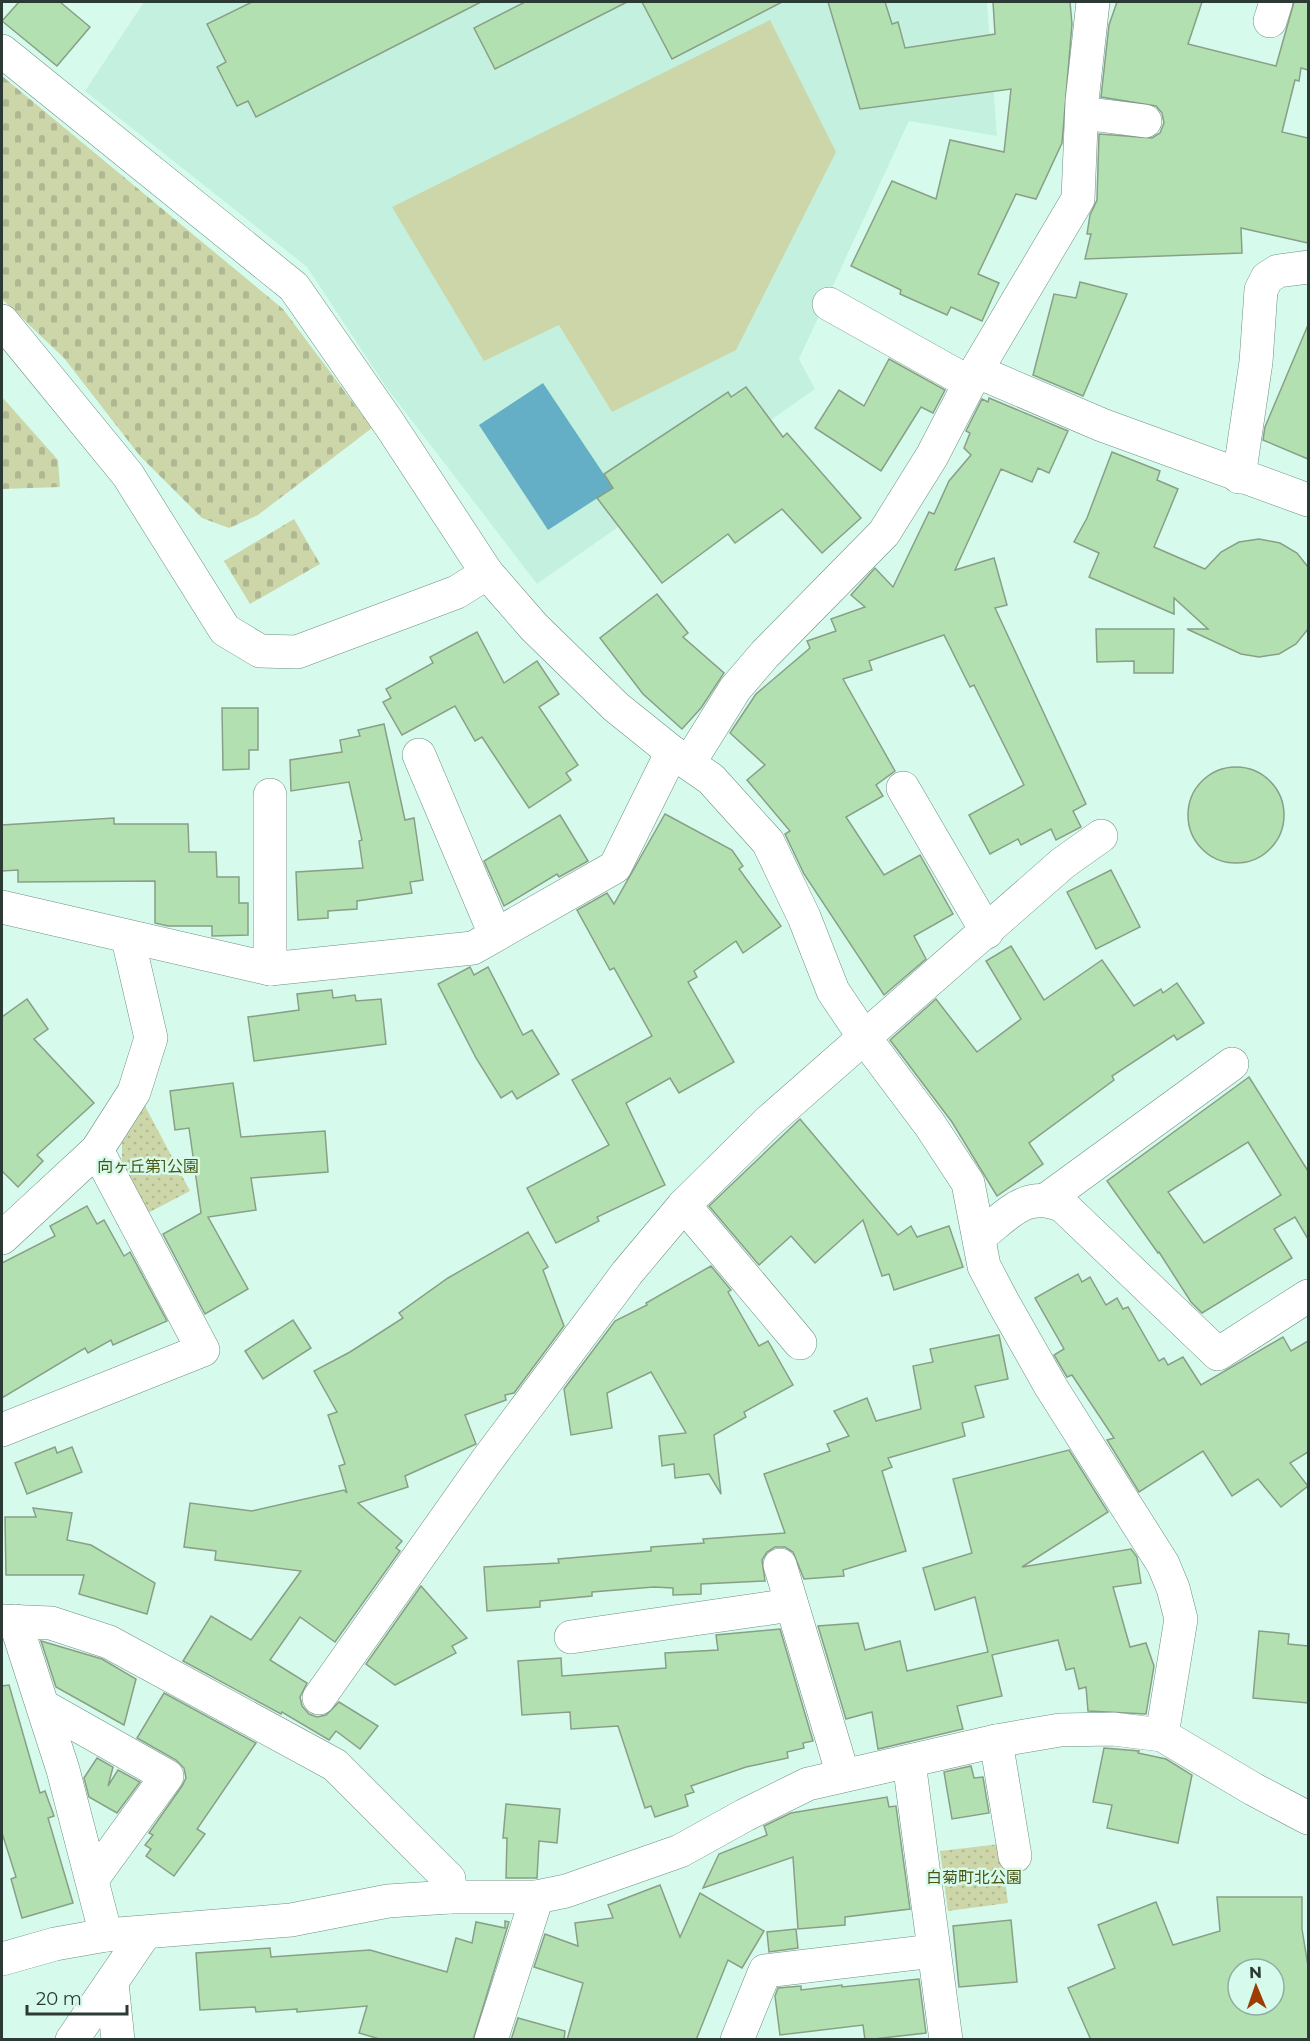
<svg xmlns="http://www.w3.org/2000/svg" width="1310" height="2041" font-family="Montserrat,'Noto Sans JP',sans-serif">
	<defs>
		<pattern id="cemetery-stones" width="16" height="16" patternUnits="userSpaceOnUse" patternTransform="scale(1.5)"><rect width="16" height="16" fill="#ccd6a9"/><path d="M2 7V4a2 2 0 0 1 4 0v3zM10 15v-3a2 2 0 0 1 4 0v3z" fill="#afb892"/></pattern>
		<pattern id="park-dots" width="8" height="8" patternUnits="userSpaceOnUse" patternTransform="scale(1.5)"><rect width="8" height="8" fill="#ccd6a9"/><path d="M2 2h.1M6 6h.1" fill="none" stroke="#afb892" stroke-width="1.8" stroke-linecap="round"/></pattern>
	</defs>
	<rect width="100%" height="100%" fill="#d6fbec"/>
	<!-- built -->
	<path fill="#c4f1df" d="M144,2H987L997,136L909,121L799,359L815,389L537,584L386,387L307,267L85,91Z"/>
	<!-- cemetery -->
	<g fill="url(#cemetery-stones)">
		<path d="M2,76L283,309L372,428L258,515L229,528L202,518L140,456L64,358L2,299Z"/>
		<path d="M2,397L58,460L60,487L2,489Z"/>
		<path d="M294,519L320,564L250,604L224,561Z"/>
	</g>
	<!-- park -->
	<g fill="url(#park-dots)">
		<path d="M145,1106L190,1191L146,1214L122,1170V1143Z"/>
		<path d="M1000,1844L1008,1903L948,1911L940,1851Z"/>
	</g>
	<!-- pitch -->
	<path fill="#ccd6a9" d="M770,20L836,152L736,350L612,412L559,325L484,361L392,207Z"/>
	<!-- water -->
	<path fill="#64afc5" d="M543,383L613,488L548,530L479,425Z"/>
	<!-- building -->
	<g fill="#b3e0b0" stroke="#899f87" stroke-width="1.5" fill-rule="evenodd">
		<path d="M19,2H60L90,27L57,66L2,21Z"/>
		<path d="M252,2H481L256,117L248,101L237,106L217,67L226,62L207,24Z"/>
		<path d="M525,2H627L495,69L474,28Z"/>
		<path d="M642,2H782L672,59Z"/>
		<path d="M828,2H885L892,24L898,22L905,48L995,34L993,2H1070L1072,24L1062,143L1036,199L1016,194L978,274L999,283L982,321L951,307L947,315L900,294L901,290L851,266L892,181L936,199L950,140L1004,152L1011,89L860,109Z"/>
		<path d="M1117,2H1202L1188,44L1276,66L1294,2H1308V70L1301,68L1299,81L1295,80L1282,132L1308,138V243L1241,228L1242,253L1085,259L1091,234H1087L1090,215L1097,200L1099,134L1152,138L1160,133L1164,123L1162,113L1156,106L1101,97L1109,25Z"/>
		<path d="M1080,282L1127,294L1083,396L1033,375L1054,294L1076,298Z"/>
		<path d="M1308,325V459L1263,440L1265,427Z"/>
		<path d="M889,359L945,390L933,413L921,407L881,471L815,428L839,390L864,406Z"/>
		<path d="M746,387L783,437L787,433L861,518L822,553L782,509L735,543L728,534L662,583L597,498L613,488L604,474L728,392L731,397Z"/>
		<path d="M989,398L1068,431L1049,473L1038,468L1032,482L1001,469L955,570L994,558L1007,605L995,608L1086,804L1073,811L1081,827L1056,840L1051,829L1021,845L1018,839L990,854L969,815L1024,785L974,685L970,687L944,635L869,661L872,670L843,679L895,771L876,785L883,796L846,817L884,875L920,855L953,914L914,936L926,959L884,995L804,874L785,834L790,831L747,780L765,765L730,733L756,694L810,648L807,641L836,631L831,619L865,607L851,595L875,568L893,587L929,512L934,514L949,481L971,455L964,448L970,433L966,431L982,399L988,402Z"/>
		<path d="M1112,452L1160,471L1157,480L1178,489L1154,547L1205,569L1221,552L1239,542L1259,539L1280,543L1297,553L1308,567V629L1296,644L1279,654L1259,657L1241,654L1187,629H1208L1174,598V614L1089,577L1099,553L1074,542L1087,518Z"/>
		<path d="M657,594L688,633L683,637L724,673L701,708L682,729L643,694L600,638Z"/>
		<path d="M1096,629H1174L1173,673H1134V661L1097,662Z"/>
		<path d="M477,632L504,683L537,661L559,694L539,707L578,765L566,773L571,780L529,808L482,737L475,741L455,706L402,735L383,702L391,698L386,689L433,663L430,657Z"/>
		<path d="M222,708H258V750H249V769L223,770Z"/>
		<path d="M384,724L405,820L414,818L423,880L410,882L412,893L357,901V909L328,911V918L298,920L296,872L363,868L359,841L362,840L349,782L291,791L290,760L342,752L340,740L360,736L358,730Z"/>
		<circle cx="1236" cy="815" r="48"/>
		<path d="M665,814L732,850L743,866L739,869L781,926L743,953L736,941L694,971L697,977L688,982L734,1062L679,1093L670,1078L626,1103L665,1185L597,1217L599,1221L556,1243L527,1188L609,1145L572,1080L652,1036L614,968L610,970L577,910L607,893L614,904Z"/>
		<path d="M560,815L588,861L559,877L557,874L504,906L484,861Z"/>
		<path d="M114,818V824H188L189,852H216L217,877H239V903H248V935L212,936V926H168L155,923V881L18,882V870L2,871V825Z"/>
		<path d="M1111,870L1140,927L1096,949L1067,892Z"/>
		<path d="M1011,946L1044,1000L1102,960L1134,1006L1161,989L1163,993L1177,983L1204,1023L1177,1040L1174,1035L1112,1076L1114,1080L1029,1143L1043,1164L997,1196L952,1122L890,1040L936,999L977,1052L1021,1019L986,961Z"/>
		<path d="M470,967L474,975L488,967L523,1035L532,1030L559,1074L517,1099L512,1091L501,1098L476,1058L438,984Z"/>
		<path d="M332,990L333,998L355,995L356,1001L381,999L386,1044L254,1061L248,1017L299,1010L297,994Z"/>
		<path d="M27,999L48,1029L34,1039L94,1103L37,1155L43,1161L18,1187L2,1171V1017Z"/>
		<path d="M1249,1077L1308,1171V1239L1295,1217L1274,1229L1292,1258L1202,1313L1191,1302L1159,1252L1158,1253L1107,1181ZM1248,1142L1281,1195L1204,1243L1168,1192Z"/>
		<path d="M233,1083L241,1137L325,1131L328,1172L251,1178L256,1210L208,1217L248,1289L205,1314L163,1234L201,1213L189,1128L175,1130L170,1091Z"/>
		<path d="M800,1119L898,1235L911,1226L917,1237L949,1226L963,1267L894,1290L889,1274L882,1276L863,1220L815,1263L791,1236L759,1265L709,1206Z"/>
		<path d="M87,1206L97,1224L104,1220L124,1256L130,1252L167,1321L113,1345L111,1340L88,1353L85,1348L2,1398V1263L55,1236L50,1226Z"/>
		<path d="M528,1232L548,1267L543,1270L564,1326L514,1393L505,1395L506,1400L465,1415L476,1444L405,1476L408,1487L358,1503L402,1541L396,1548L400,1551L335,1642L300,1617L270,1660L307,1683L300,1697L302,1706L309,1714L317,1717L326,1715L339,1702L378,1726L360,1749L336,1731L329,1740L282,1712L281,1714L183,1661L211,1616L251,1640L301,1571L215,1560L216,1551L184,1547L190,1503L252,1511L344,1490L347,1493L339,1466L345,1464L328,1415L337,1412L314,1371L350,1352L403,1318L399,1313L448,1278Z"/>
		<path d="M711,1266L731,1290L728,1292L759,1346L768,1341L793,1385L744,1412L746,1417L714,1435L721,1494L709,1474L675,1478L674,1464L662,1466L659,1436L686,1433L651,1372L607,1393L612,1428L571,1435L564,1389L615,1321L647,1305L646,1303Z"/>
		<path d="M1078,1274L1082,1282L1090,1277L1106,1305L1117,1298L1123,1309L1128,1307L1159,1361L1164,1358L1168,1365L1183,1357L1201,1385L1283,1337L1291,1351L1308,1341V1452L1290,1463L1308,1486L1281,1507L1258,1479L1232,1496L1203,1451L1139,1492L1107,1440L1114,1438L1072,1375L1067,1377L1054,1355L1064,1349L1035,1298Z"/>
		<path d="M293,1320L311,1348L263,1379L245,1351Z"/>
		<path d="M999,1335L1008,1379L975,1386L984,1417L962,1423L965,1436L888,1458L892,1467L882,1471L906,1551L843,1570L844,1576L804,1579L793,1552L785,1547H775L767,1552L762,1560L765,1581L701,1584V1594L673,1595V1588L654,1587L592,1592V1596L540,1601V1607L487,1611L484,1567L559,1563L558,1559L651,1551V1547L704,1543L703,1539L785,1533L764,1474L830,1451L827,1444L849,1436L834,1411L867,1398L876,1421L921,1409L913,1366L933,1362L930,1349Z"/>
		<path d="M55,1447L57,1453L72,1447L82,1472L27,1494L15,1463Z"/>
		<path d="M1069,1450L1108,1512L1022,1567L1131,1549L1137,1557L1141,1583L1113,1587L1130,1647L1146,1643L1154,1666L1146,1714L1088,1711L1086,1687L1079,1689L1074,1668L1066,1670L1058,1640L992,1655L1002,1696L957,1706L963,1729L878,1749L872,1712L846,1719L818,1626L858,1623L865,1650L900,1641L907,1671L988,1652L975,1597L935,1610L923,1568L972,1553L953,1479Z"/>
		<path d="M33,1508L72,1513L67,1540L91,1545L155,1583L147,1614L79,1594L84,1575H6L5,1517H36Z"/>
		<path d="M421,1586L467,1638L452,1646L456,1653L395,1685L366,1664Z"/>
		<path d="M780,1629L813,1741L803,1743L804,1748L787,1752L788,1758L746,1767L691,1786L694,1792L685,1795L688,1806L655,1817L651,1806L645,1808L618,1726L571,1729L570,1712L522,1715L518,1661L561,1658L562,1676L666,1668L665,1653L718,1650L716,1635Z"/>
		<path d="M1259,1631L1289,1634L1288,1644L1308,1646V1703L1253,1698Z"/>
		<path d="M41,1641L102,1659L136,1679L124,1725L56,1687Z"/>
		<path d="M9,1685L40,1793L45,1791L54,1816L48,1818L73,1903L22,1918L11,1879L16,1877L2,1833V1686Z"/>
		<path d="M164,1693L256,1743L197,1829L205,1834L174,1876L146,1856L151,1849L145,1845L153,1835L149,1833L182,1786L186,1778L184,1768L176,1760L137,1738Z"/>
		<path d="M1104,1748L1139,1751L1138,1753L1166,1759L1192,1775L1178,1843L1107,1828L1112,1805L1093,1802Z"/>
		<path d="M97,1758L113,1767L108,1786L118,1770L140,1782L117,1813L89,1797L84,1778Z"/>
		<path d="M971,1766L974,1778L983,1777L989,1813L952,1819L944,1772Z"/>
		<path d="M887,1797L889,1807L896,1806L910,1909L845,1917V1925L798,1929L793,1857L703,1888L719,1854L767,1835L764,1826L791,1813Z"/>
		<path d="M506,1804L560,1809L557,1843L539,1841L537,1878H506L507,1838H503Z"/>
		<path d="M660,1885L680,1937L700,1893L764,1931L742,1968L728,1960L696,2040H567L583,1983L534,1967L545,1934L578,1946L575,1923L613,1918L608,1905Z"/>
		<path d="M1217,1897H1302V1929L1308,1966V2040H1091L1068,1988L1115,1968L1098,1925L1156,1902L1173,1945L1220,1931ZM1238,1969H1274V2005H1238Z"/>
		<path d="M1011,1920L1017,1982L959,1987L953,1926Z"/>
		<path d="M505,1921L509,1922L473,2040H383L359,2033L367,2006L297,2012V2009L256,2012L255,2007L200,2010L196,1953L270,1948L271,1957L370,1950L447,1972L456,1938L472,1943L476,1922L505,1928Z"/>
		<path d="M796,1929L798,1948L769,1952L767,1932Z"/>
		<path d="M919,1979L926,2033L865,2040L863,2025L780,2035L775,1996L778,1988L801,1986V1990L842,1985V1987Z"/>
		<path d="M518,2018L565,2031L564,2040H511Z"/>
	</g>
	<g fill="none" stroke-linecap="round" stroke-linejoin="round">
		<defs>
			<g id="street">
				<path d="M1270,21L1276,2"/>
				<path d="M2,51L294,287L390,425L487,573L534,627L616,707L672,752L711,779L768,842L804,917L833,991L864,1037L930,1125L968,1183L984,1266L1004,1304L1051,1387L1163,1564L1173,1588L1181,1619L1162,1735"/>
				<path d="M1082,113L1145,121"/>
				<path d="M829,304L970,383"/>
				<path d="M2,321L128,475L225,630L260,651L297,652L457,592L487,573"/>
				<path d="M976,371L1102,425L1308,500"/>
				<path d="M1239,477L1256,362L1261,290L1267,278L1278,271L1308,267"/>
				<path d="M419,755L495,934"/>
				<path d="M689,763L735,689L765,654L884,533L932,456L976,371L1078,199L1082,101L1093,2"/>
				<path d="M903,788L987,932"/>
				<path d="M270,795V969"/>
				<path d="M2,907L270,969L473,948L615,867L672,752"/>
				<path d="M1047,1199L1232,1064"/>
				<path d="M684,1205L800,1343"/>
				<path d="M979,1237C1008,1215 1026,1189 1063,1206L1218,1354L1308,1296"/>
				<path d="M2,1238L97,1150L134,1092L151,1038L128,939"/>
				<path d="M2,1430L203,1350L97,1150"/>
				<path d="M780,1565L843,1775"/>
				<path d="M2,1621L51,1623L109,1642L335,1765L449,1879L450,1897"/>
				<path d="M15,1621L63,1770L106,1935"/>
				<path d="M571,1637L791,1605"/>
				<path d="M319,1698L485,1463L627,1273L684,1205L769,1121L1063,863L1101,836"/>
				<path d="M45,1707L167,1776L93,1878"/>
				<path d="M996,1741L1015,1856"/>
				<path d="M909,1762L946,2040"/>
				<path d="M2,1959L55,1944L106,1935L291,1920L388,1901L450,1897H537L566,1891L680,1851L745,1815L808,1784L996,1741L1060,1730L1113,1729L1162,1735L1253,1789L1308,1818"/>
				<path d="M112,1983L118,2040"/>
				<path d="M72,2040L145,1933"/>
				<path d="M491,2040L537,1897"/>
				<path d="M737,2040L765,1971L933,1951"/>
			</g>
		</defs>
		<!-- street casing -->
		<use href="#street" stroke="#6d8f82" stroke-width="34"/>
		<!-- street -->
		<use href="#street" stroke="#fff" stroke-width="33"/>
	</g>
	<g text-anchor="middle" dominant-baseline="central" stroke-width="5" stroke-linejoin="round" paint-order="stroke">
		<!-- park labels -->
		<g font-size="16" fill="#4c5613" stroke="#d6fbec">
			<text x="148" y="1166">向ヶ丘第1公園</text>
			<text x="974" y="1877">白菊町北公園</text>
		</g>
	</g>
	<!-- border -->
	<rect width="1310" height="2041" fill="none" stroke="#2c3a35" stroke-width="6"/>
	<!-- north arrow -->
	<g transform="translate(1256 1987) rotate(358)"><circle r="28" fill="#d6fbec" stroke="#92aea3" stroke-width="1.5"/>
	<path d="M0-4.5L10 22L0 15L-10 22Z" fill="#9f3c04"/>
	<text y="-9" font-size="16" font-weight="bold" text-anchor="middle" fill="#2c3a35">N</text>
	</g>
	<!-- scale -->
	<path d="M27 2005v9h100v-9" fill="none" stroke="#2c3a35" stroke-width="3"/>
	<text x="36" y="2005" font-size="18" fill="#2c3a35" stroke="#d6fbec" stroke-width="4.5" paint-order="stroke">20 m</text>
</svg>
